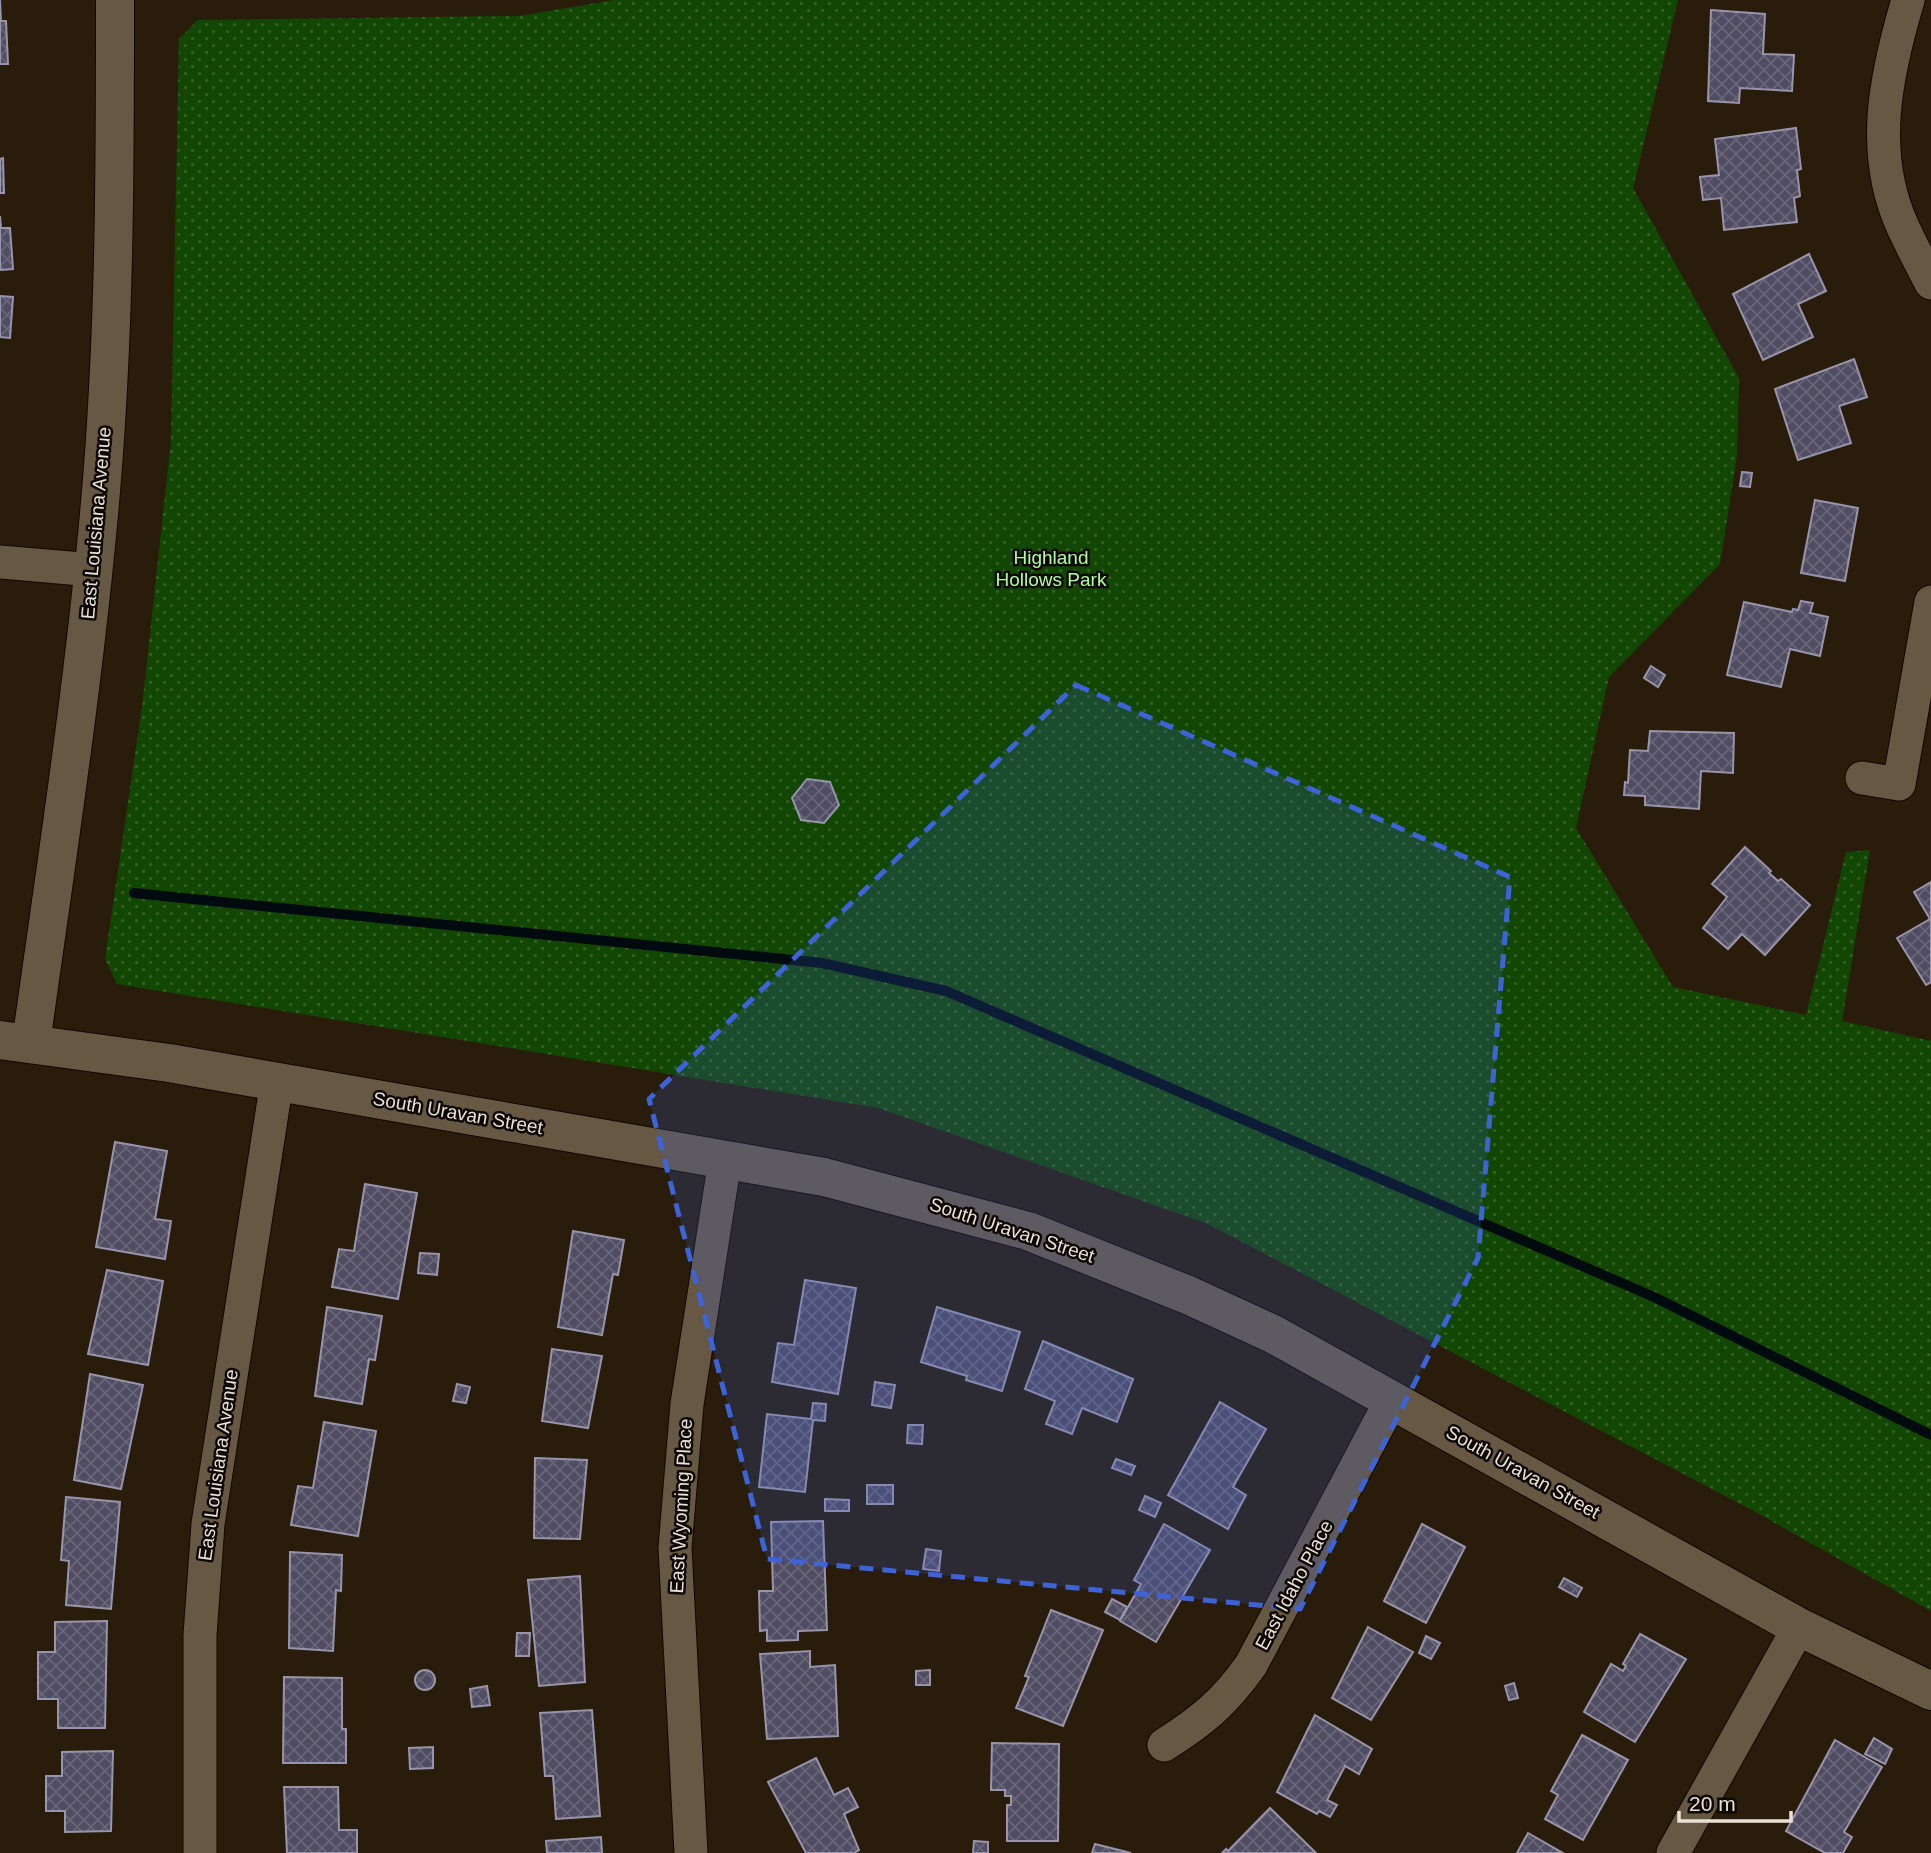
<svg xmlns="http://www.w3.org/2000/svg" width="1931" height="1853" font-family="Helvetica,sans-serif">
	<defs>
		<pattern id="park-dots" width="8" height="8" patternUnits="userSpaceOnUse" patternTransform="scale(1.75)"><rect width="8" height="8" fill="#124703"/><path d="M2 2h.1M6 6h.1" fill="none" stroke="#356127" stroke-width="1.8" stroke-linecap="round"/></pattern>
		<pattern id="building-cross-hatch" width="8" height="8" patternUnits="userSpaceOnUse" patternTransform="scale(1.75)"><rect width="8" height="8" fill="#504c62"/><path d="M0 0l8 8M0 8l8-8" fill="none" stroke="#696678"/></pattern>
	</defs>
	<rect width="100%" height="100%" fill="#291c0a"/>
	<!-- park -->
	<path fill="url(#park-dots)" d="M614,0H1678L1633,188L1739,378L1737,455L1720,564L1609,677L1576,828L1673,987L1806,1015L1846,852L1870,850L1842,1021L1931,1041V1611L1752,1510L1208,1224L878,1108L117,984L105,959L142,707L171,441L179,39L198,20L519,16Z"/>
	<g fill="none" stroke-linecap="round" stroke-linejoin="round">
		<!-- stream -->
		<path stroke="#010a0f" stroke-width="10" d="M134,893L822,963L946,991L1654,1297L1931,1435"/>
	</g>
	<!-- building -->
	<g fill="url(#building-cross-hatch)" stroke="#9894ac" stroke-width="2">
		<path d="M0,0L1,21H6L8,64H0Z"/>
		<path d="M1711,10L1765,14L1763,54L1794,55L1792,91L1740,88L1739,103L1708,101Z"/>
		<path d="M1796,128L1801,169L1797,170L1800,196L1794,198L1797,222L1724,230L1721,198L1703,200L1700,177L1719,175L1715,139Z"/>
		<path d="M3,158L4,193H0V159Z"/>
		<path d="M0,216L1,228H10L13,269L0,270Z"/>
		<path d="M1809,254L1826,291L1798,304L1813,337L1763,360L1733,294Z"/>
		<path d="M0,296L13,297L10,338L0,337Z"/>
		<path d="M1854,359L1867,397L1839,406L1851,443L1798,460L1775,389Z"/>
		<path d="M1742,472L1752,473L1750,487L1740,486Z"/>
		<path d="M1815,500L1858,508L1845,581L1801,573Z"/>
		<path d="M1801,601L1813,603L1810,613L1828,617L1820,656L1790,649L1781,687L1727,675L1744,602L1792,612L1793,609L1798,610Z"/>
		<path d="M1651,666L1665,675L1658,687L1644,678Z"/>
		<path d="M1650,731L1734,733L1733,773L1701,771L1699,809L1645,805V796L1624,795L1625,782L1628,783L1630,750L1648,751Z"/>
		<path d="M807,779L830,782L839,805L824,823L801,820L792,798Z"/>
		<path d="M1745,847L1771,871L1769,873L1778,881L1781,879L1810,905L1765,955L1742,934L1728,949L1703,928L1727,897L1712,884Z"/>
		<path d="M1931,882V982L1926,985L1897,938L1930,919L1914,892Z"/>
		<path d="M115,1142L167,1151L155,1219L171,1221L165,1259L96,1247Z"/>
		<path d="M365,1184L417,1193L398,1299L332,1287L339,1249L354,1251Z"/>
		<path d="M573,1231L624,1240L618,1275L613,1274L602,1335L558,1327Z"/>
		<path d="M420,1253L439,1254L437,1275L418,1273Z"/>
		<path d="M107,1270L163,1281L148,1365L88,1354Z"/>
		<path d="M805,1280L856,1288L838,1394L772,1382L778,1343L794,1345Z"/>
		<path d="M327,1307L382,1316L375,1360L369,1359L362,1404L315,1396Z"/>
		<path d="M937,1307L1020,1332L1002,1391L966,1380L967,1376L921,1362Z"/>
		<path d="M1043,1341L1133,1379L1117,1422L1082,1408L1072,1434L1046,1424L1055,1401L1025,1389Z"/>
		<path d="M552,1349L602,1356L588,1428L542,1421Z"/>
		<path d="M90,1374L143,1385L121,1489L74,1480Z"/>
		<path d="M875,1382L895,1385L891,1408L872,1405Z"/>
		<path d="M457,1384L470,1387L466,1403L453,1401Z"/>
		<path d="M1220,1402L1266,1429L1233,1487L1246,1495L1228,1529L1168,1495Z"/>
		<path d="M813,1403L826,1404L825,1421L813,1420L805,1492L759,1487L767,1414L811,1419Z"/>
		<path d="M324,1422L376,1431L358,1536L291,1525L298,1486L313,1488Z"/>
		<path d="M908,1425H923L922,1444L907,1443Z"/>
		<path d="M535,1458L587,1460L580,1539L534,1538Z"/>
		<path d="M1116,1459L1135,1466L1131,1475L1112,1468Z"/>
		<rect x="867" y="1485" width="26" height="19"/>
		<path d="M1145,1496L1161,1503L1155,1517L1139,1510Z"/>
		<path d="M66,1497L120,1502L111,1609L66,1605L69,1561L61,1560Z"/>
		<path d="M825,1499L849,1500V1511H825Z"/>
		<path d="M823,1521L827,1630L798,1631V1640L767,1641V1630L760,1631L759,1591H773L771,1522Z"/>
		<path d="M1164,1524L1210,1550L1156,1642L1120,1621L1141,1584L1134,1580Z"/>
		<path d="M1422,1524L1465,1547L1426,1623L1384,1601Z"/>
		<path d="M926,1549L941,1551L939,1571L923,1569Z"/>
		<path d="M290,1552L342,1555L341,1591L336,1590L333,1651L289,1648Z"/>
		<path d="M580,1576L585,1682L539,1686L528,1580Z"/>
		<path d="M1564,1578L1582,1588L1577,1597L1559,1587Z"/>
		<path d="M1112,1599L1127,1607L1120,1620L1105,1612Z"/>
		<path d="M1051,1610L1103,1630L1063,1726L1016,1708L1029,1677L1025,1676Z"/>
		<path d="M107,1621L105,1728H58V1699H38V1652H55V1622Z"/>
		<path d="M1368,1627L1413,1652L1371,1720L1332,1698Z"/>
		<path d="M517,1633H530L529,1656H516Z"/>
		<path d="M1640,1634L1686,1659L1635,1742L1584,1712L1611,1664L1623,1671L1626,1666L1623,1664Z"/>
		<path d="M1426,1636L1440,1643L1431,1659L1419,1653Z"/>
		<path d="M810,1651V1667L835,1665L838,1736L767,1739L760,1654Z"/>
		<circle cx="425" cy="1680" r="10"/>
		<path d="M930,1670V1685H916V1671Z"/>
		<path d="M284,1677L342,1678V1729H346V1763H283Z"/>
		<path d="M1514,1683L1518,1698L1509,1700L1505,1686Z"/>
		<path d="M487,1686L490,1705L472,1707L470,1689Z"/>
		<path d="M592,1710L600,1816L556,1819L553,1776H545L540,1713Z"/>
		<path d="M1315,1715L1372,1749L1359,1774L1345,1766L1327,1800L1337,1805L1330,1817L1319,1811L1317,1814L1277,1792Z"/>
		<path d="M1582,1735L1628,1760L1583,1840L1545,1819L1558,1795L1551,1791Z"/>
		<path d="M1874,1738L1892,1749L1885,1764L1865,1754Z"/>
		<path d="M1835,1740L1882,1767L1844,1832L1852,1837L1843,1853H1825L1786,1831Z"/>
		<path d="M992,1743L1059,1744L1058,1841H1007V1805H1011V1796H1005V1790H991Z"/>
		<path d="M433,1747V1768L410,1769L409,1748Z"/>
		<path d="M113,1751L111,1831L65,1832V1811H46V1776H62V1752Z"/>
		<path d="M816,1758L834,1795L848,1788L858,1807L844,1814L859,1850L854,1853H806L768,1782Z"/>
		<path d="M284,1787H338L339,1830H357V1853H287Z"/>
		<path d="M1270,1808L1316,1853H1222L1226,1849L1228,1851Z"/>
		<path d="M1528,1833L1563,1853H1517Z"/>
		<path d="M601,1837L602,1853H547L546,1841Z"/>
		<path d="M974,1841L988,1842V1853H973Z"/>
		<path d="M1095,1844L1131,1853H1092Z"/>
	</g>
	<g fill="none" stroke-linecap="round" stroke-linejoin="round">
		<defs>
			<g id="minor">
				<path d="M1908,0C1886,74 1869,151 1902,225C1911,245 1921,264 1931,283"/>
				<path d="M0,562L93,570"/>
				<path d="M1862,778L1899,784L1931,602"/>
				<path d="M1164,1745C1202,1721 1225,1702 1251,1665L1392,1399"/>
				<path d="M200,1853V1635L208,1524L277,1081"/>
				<path d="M691,1853L675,1548L687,1404L725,1160"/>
				<path d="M1673,1853L1799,1627"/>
			</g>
			<g id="tertiary">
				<path d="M0,1040L169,1063L824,1177L1028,1231L1188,1295L1273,1334L1799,1627L1931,1691"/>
				<path d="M31,1043C56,864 84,684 100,503C115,335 115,168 115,0"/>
			</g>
		</defs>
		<!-- minor casing -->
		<use href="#minor" stroke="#120700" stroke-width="35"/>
		<!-- tertiary casing -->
		<use href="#tertiary" stroke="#120700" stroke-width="40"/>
		<!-- minor -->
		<use href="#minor" stroke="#675844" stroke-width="33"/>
		<!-- tertiary -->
		<use href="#tertiary" stroke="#675844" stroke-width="38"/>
	</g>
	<!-- marked area -->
	<path fill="#3c64d8" fill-opacity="0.2" stroke="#3c64d8" stroke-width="5" stroke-dasharray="14 9" stroke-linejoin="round" d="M1076,685L1510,877L1478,1258L1300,1609L767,1559L649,1099Z"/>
	<g text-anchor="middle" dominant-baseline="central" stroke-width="5" stroke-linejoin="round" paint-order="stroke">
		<!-- street labels -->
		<g font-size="19" fill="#eae1d6" stroke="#0d0803">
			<text transform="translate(96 523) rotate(-85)">East Louisiana Avenue</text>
			<text transform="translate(458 1113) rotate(10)">South Uravan Street</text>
			<text transform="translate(1012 1230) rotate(18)">South Uravan Street</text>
			<text transform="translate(218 1465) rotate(-82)">East Louisiana Avenue</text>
			<text transform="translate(1523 1472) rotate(29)">South Uravan Street</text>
			<text transform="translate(681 1506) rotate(-87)">East Wyoming Place</text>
			<text transform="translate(1294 1585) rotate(-62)">East Idaho Place</text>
		</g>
		<!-- park labels -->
		<g font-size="19" fill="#b0fba0" stroke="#0d0803">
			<text x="1051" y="557">Highland<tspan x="1051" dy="22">Hollows Park</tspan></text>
		</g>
	</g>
	<!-- scale -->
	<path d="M1679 1811v10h112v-10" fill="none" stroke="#eae1d6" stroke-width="3.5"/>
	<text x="1689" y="1811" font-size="21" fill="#eae1d6" stroke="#0d0803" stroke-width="5" paint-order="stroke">20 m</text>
</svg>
